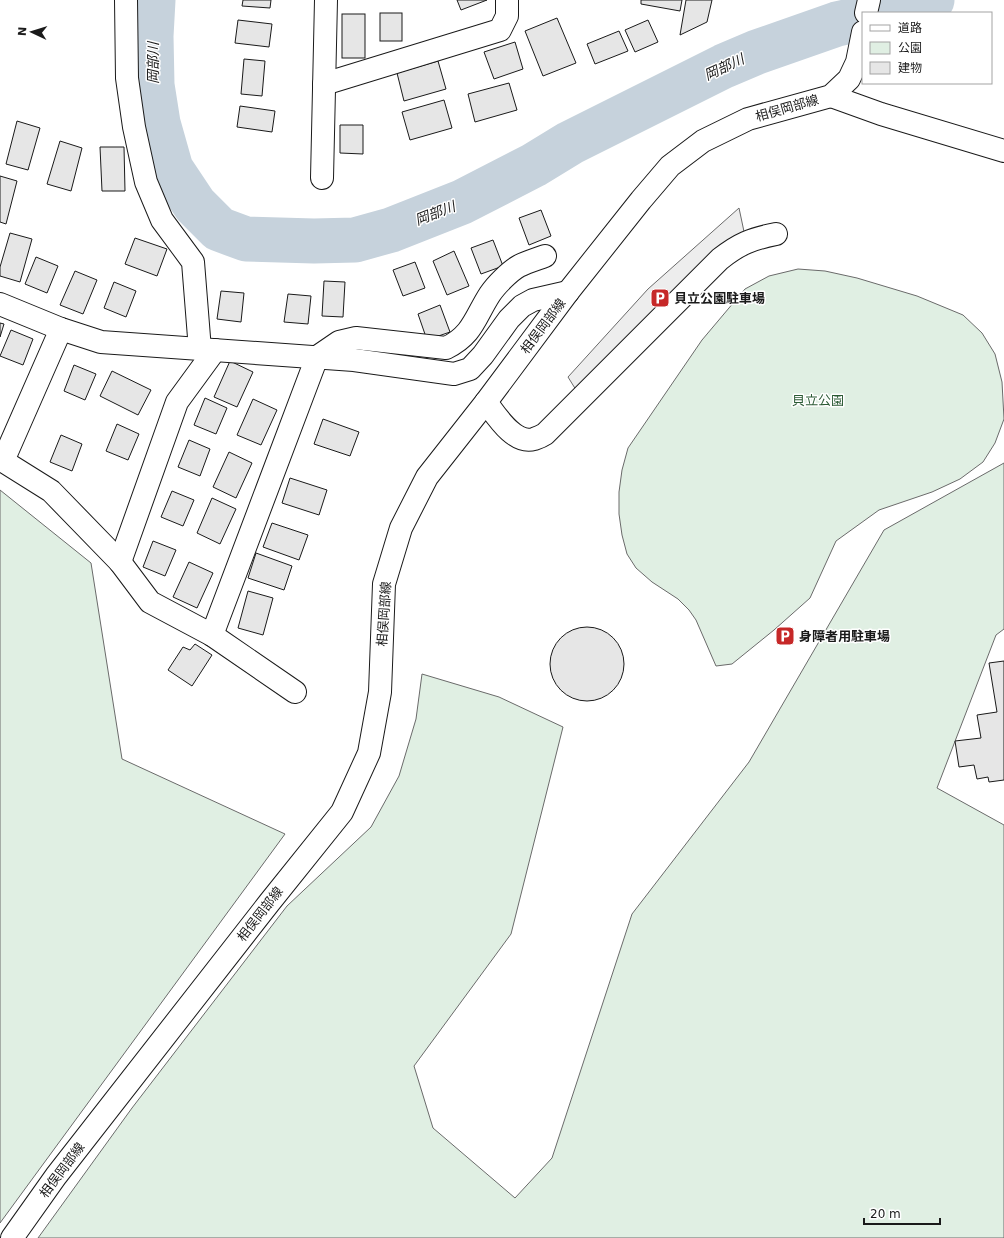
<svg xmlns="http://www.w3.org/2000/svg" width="1004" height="1238" font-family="'DejaVu Sans','Noto Sans JP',sans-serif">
	<rect width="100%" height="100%" fill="#fff"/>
	<!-- green -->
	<g fill="#e0efe3" stroke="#6a6a6a">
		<path d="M798,269L825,271L857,278L917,296L963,315L982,333L995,354L1002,382L1004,419L995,443L983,462L960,479L932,492L879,510L836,541L810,598L774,630L732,664L716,666L696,620L689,610L678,599L652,582L636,568L627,554L622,535L619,514V492L622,470L628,448L702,340L745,289L769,276Z"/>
		<path d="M1004,463V629L996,635L937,788L1004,825V1238H38L132,1108L287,906L371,827L399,776L416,719L422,674L499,697L563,727L511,934L414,1066L433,1128L515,1198L552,1158L632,914L749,762L884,530Z"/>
		<path d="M0,490L91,563L122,759L285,834L0,1223Z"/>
	</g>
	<!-- parking -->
	<path fill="#ededed" stroke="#6a6a6a" d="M739,208L746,241L581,398L568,377L648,289Z"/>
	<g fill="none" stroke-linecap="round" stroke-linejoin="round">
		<!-- river -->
		<g stroke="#c6d2dc" stroke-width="45">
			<path d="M153,0L151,36L152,85L158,123L171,169L195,205L219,229L246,239L314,241L355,240L391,230L462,202L534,165L570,143L724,66L757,52L837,24L863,18"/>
			<path d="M881,13L932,0"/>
		</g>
	</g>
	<!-- building -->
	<g fill="#e6e6e6" stroke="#1a1a1a">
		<path d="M243,0H271L270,8L242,6Z"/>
		<path d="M457,0H487L461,10Z"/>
		<path d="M641,0H682L680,11L641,4Z"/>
		<path d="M686,0H712L707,22L680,35Z"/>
		<rect x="380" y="13" width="22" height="28"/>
		<rect x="342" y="14" width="23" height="44"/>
		<path d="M557,18L576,63L543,76L525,31Z"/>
		<path d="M238,20L272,24L269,47L235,43Z"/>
		<path d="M648,20L658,42L635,52L625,30Z"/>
		<path d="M619,31L628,51L595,64L587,44Z"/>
		<path d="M515,42L523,69L494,79L484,52Z"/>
		<path d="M244,59L265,61L262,96L241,94Z"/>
		<path d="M438,61L446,89L404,101L397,73Z"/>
		<path d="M509,83L517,110L475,122L468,94Z"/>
		<path d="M444,100L452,128L410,140L402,112Z"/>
		<path d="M240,106L275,111L272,132L237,127Z"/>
		<path d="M17,121L40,128L28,170L6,164Z"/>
		<path d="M340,125H363V154L340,153Z"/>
		<path d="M60,141L82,148L71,191L47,184Z"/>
		<path d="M100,147H124L125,191H102Z"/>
		<path d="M0,176L17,181L6,224L0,222Z"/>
		<path d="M541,210L551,236L529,245L519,218Z"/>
		<path d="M10,233L32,239L20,282L0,276V267Z"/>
		<path d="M135,238L167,249L157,276L125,264Z"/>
		<path d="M493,240L503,266L481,274L471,248Z"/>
		<path d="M454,251L469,286L447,295L433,261Z"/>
		<path d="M36,257L58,266L47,293L25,284Z"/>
		<path d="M415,262L425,288L403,296L393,270Z"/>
		<path d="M75,271L97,280L83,314L60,305Z"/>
		<path d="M324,281L345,282L343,317L322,316Z"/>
		<path d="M114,282L136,291L126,317L104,308Z"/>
		<path d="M221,291L244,293L241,322L217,319Z"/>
		<path d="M288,294L311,296L308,324L284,322Z"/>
		<path d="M440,305L450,332L427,340L418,314Z"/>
		<path d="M0,323L4,324L0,337Z"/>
		<path d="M11,330L33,339L23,365L0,356Z"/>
		<path d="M230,361L253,372L237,407L214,397Z"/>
		<path d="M74,365L96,374L85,400L64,391Z"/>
		<path d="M112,371L151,390L138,415L100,396Z"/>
		<path d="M205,398L227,408L216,434L194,425Z"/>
		<path d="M253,399L277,410L261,445L237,435Z"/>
		<path d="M323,419L359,432L350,456L314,444Z"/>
		<path d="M117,424L139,434L128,460L106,451Z"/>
		<path d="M61,435L82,444L72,471L50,462Z"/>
		<path d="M189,440L210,449L200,476L178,467Z"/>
		<path d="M229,452L252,463L236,498L213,487Z"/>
		<path d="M290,478L327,490L319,515L282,503Z"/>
		<path d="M172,491L194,500L183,526L161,517Z"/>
		<path d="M212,498L236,509L220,544L197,533Z"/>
		<path d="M272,523L308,535L299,560L263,547Z"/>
		<path d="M153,541L176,550L165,576L143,567Z"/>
		<path d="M256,553L292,566L284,590L248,578Z"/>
		<path d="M189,562L213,573L197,608L173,597Z"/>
		<path d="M248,591L273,598L263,635L238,628Z"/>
		<circle cx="587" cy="664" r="37"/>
		<path d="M195,644L212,655L192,686L168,670L183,647L190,650Z"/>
		<path d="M1004,661V780L989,782L988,777L977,779L974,765L959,767L955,741L981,738L977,715L997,712L989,663Z"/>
	</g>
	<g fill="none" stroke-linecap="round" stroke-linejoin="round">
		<defs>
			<g id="street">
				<path d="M126,0L127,78L134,127L146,182L162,220L193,262L200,350"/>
				<path d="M324,84L500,30L507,16V0"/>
				<path d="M322,178L326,0"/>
				<path d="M0,304L61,329L101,342L354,360L454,374L470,369L483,355L509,319L522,306L533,300L568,292"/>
				<path d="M61,329L3,461L51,491L120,562L150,602L212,635L295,692"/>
				<path d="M486,402C496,415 514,445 534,439C537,438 542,436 545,434L720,259C739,244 751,239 776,234"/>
				<path d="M120,562L177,402L215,350"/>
				<path d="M212,635L317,357L339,342L356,338L446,348C473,335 475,317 490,294C496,285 510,271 519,266C527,262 537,259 545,256"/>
			</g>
			<g id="secondary">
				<path d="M866,13L869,0"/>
				<path d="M831,96L881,114L1004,151"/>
				<path d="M12,1238L56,1176L269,903L342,812L369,753L380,692L384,584L401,528L427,477L486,402L568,292L641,200L670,166L703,141L748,119L831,96L849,79L857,62L863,32"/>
			</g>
		</defs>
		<!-- street casing -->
		<use href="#street" stroke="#1a1a1a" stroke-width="24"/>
		<!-- secondary casing -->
		<use href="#secondary" stroke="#1a1a1a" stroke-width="24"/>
		<!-- street -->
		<use href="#street" stroke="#fff" stroke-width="22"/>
		<!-- secondary -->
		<use href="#secondary" stroke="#fff" stroke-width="22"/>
	</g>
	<!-- icons -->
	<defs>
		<symbol id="parking-square" viewBox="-11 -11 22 22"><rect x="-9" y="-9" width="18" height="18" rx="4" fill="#c62828" stroke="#fff"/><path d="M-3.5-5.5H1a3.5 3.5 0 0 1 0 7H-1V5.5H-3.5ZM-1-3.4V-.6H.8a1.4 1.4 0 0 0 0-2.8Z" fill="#fff"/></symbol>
	</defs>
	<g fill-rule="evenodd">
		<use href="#parking-square" x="649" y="287" width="22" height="22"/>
		<use href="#parking-square" x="774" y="625" width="22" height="22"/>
	</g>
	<g text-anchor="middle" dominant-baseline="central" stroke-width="3" stroke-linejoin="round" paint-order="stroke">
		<!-- street labels -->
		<g font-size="13" fill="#1a1a1a" stroke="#fff">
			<text transform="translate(787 108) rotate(-16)">相俣岡部線</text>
			<text transform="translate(543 326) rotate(-53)">相俣岡部線</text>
			<text transform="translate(384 614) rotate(-86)">相俣岡部線</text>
			<text transform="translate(260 914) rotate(-52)">相俣岡部線</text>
			<text transform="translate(62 1170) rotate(-53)">相俣岡部線</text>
		</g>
		<!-- poi labels -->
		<g font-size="13" font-weight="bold" fill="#1a1a1a" stroke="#fff" text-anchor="start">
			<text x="674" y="298">貝立公園駐車場</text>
			<text x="799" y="636">身障者用駐車場</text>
		</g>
		<!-- park labels -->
		<g font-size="13" fill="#2b5a34" stroke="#fff">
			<text x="818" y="400">貝立公園</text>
		</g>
		<!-- water labels -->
		<g font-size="14" font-style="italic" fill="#1a1a1a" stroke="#fff">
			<text transform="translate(153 63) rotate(-90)">岡部川</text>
			<text transform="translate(724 67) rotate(-25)">岡部川</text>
			<text transform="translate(435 213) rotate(-21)">岡部川</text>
		</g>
	</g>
	<!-- legend -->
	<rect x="862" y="12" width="130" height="72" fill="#ffffff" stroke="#a3a3a3"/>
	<rect x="870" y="25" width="20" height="6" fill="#ffffff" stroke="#a3a3a3"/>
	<text x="898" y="32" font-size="12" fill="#1a1a1a">道路</text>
	<rect x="870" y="42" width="20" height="12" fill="#e0efe3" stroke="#a3a3a3"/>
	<text x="898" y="52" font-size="12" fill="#1a1a1a">公園</text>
	<rect x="870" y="62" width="20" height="12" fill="#e6e6e6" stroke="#a3a3a3"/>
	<text x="898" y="72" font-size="12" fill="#1a1a1a">建物</text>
	<!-- north arrow -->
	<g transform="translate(32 32) rotate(274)" stroke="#ffffff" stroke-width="3" paint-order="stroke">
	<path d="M0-3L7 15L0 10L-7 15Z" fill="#1a1a1a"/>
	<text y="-6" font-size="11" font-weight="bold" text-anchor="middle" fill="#1a1a1a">N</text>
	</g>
	<!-- scale -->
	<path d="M864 1218v6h76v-6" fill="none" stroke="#1a1a1a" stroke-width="2"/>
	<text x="870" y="1218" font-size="12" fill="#1a1a1a" stroke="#ffffff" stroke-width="3" paint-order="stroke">20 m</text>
</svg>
